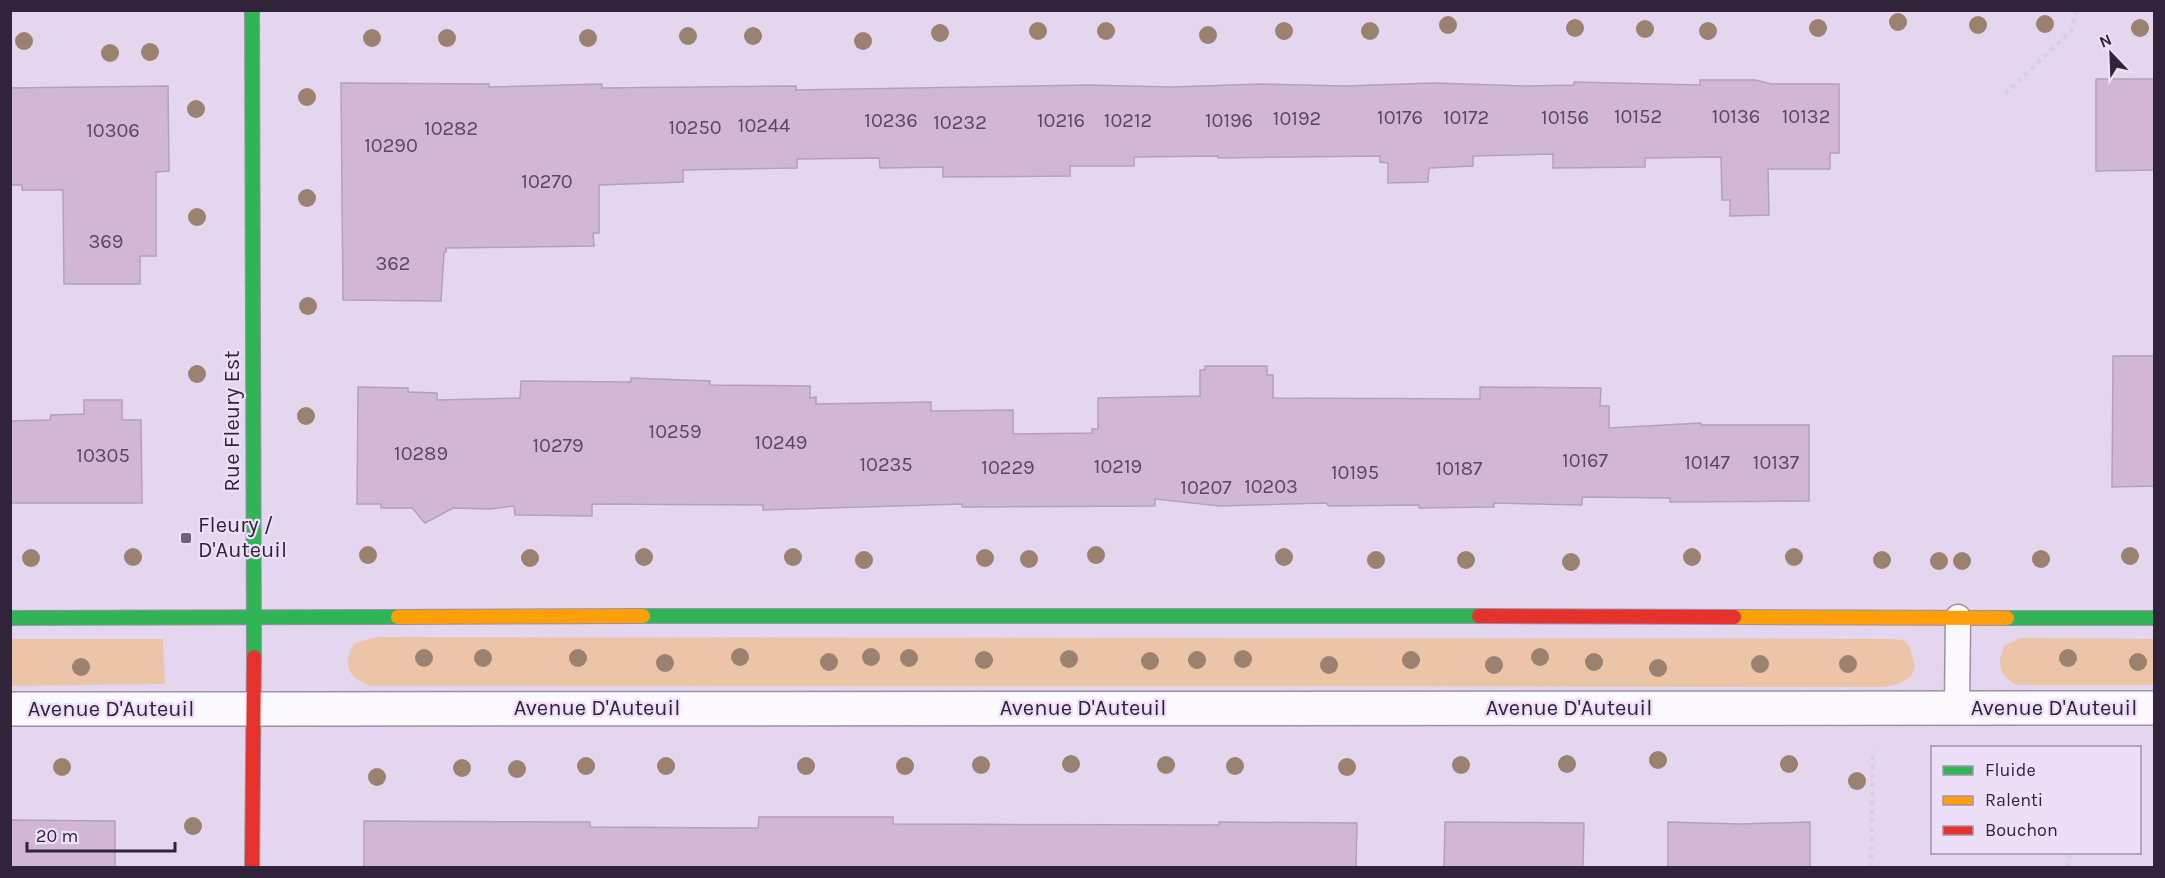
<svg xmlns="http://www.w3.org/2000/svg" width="2165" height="878" font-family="Karla,sans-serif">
	<rect width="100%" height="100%" fill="#e5d6f0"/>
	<!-- green -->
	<g fill="#ecc5a8">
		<path d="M378,637L1894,639L1902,640L1909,645L1915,667L1911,677L1898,684L1884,687L370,686C348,678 341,664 355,643Z"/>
		<path d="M2021,638L2154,639V685H2016C1999,675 1996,663 2005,645Z"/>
		<path d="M11,639H163L165,684L11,686Z"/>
	</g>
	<!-- building -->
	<g fill="#d1b7d4" stroke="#b2a2b6" stroke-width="1.5">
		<path d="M2096,79H2154V170L2096,171Z"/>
		<path d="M1700,80H1755L1772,84H1839V153H1830V169H1768L1769,215L1730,216V200H1722L1721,157L1645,158V167L1553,168V154L1473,156V166L1429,168L1428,182L1388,183V163L1380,162V156L1218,158V156L1134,157V166H1070V176L943,177V167L880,168L879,158L797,159V168L683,170V182L599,185V233H593L594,246L446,248V252H444L441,301L343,300L341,83L489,84V87L602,84V88L796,86V90L1088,85L1172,87L1262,84L1345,86L1434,83L1528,86L1574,85V82L1700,85Z"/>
		<path d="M168,86L169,171L156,172V256H140V284H64L63,190H22V185H10V88Z"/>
		<path d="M2113,356H2154V486L2112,487Z"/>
		<path d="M1205,366H1267V375H1273V398L1480,399V387L1601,388L1600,406H1609V428L1701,423V425H1809V501L1670,502V498L1582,497V505L1494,503V507L1419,508V505L1329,506L1326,503L1220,506L1155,499V506L962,507V504L763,510V505L592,504V516L515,515L514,506L491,509L453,508L425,523L412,508H381V504H357L358,387L408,388V392L437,393V400L520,398L521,381L631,382V378L710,381V385L810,386V398L816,397V404L931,402V411L1013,410V434L1092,433V429H1098V398L1200,396V370H1205Z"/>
		<path d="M84,400H122V420H141L142,503H10V421L50,420L51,415L84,414Z"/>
		<path d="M759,817H893V824L1219,825V822L1357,823L1356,867H364V821L590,822V827L735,828H758Z"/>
		<path d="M10,820L115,821V867H10Z"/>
		<path d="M1445,822L1584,823L1583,867H1444Z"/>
		<path d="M1668,822L1740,824L1810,822V867H1668Z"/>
	</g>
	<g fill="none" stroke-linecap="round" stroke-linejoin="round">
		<defs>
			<path id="lane" d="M1957,708L1958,617"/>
			<path id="street" d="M10,709L2154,708"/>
			<g id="fast">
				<path d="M252,10L254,657"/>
				<path d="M643,616H1479"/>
				<path d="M10,618L398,617"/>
				<path d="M2007,618H2154"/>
			</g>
			<g id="slow">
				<path d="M398,617L643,616"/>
				<path d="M1734,617L2007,618"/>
			</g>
			<g id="jam">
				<path d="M1479,616L1734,617"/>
				<path d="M252,868L254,657"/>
			</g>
		</defs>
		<!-- lane casing -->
		<use href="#lane" stroke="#9c90a5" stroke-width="27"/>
		<!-- street casing -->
		<use href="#street" stroke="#9c90a5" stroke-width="36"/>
		<!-- fast casing -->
		<use href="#fast" stroke="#9c90a5" stroke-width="16"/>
		<!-- slow casing -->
		<use href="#slow" stroke="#9c90a5" stroke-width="16"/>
		<!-- jam casing -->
		<use href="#jam" stroke="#9c90a5" stroke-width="16"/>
		<!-- path -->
		<g stroke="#d5d1d8" stroke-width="4" stroke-dasharray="4.5 4.5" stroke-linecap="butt">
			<path d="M2005,94L2071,31L2077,10"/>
			<path d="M1871,868L1873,750"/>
			<path d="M2068,868L2070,852"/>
		</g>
		<!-- lane -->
		<use href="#lane" stroke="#fbf9fd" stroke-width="24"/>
		<!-- street -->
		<use href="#street" stroke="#fbf9fd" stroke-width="33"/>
		<!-- fast -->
		<use href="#fast" stroke="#30b455" stroke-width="14"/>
		<!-- slow -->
		<use href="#slow" stroke="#ff9f0a" stroke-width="14"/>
		<!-- jam -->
		<use href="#jam" stroke="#e5322d" stroke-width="14"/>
	</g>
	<!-- trees -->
	<g fill="#9a8170">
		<circle cx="1898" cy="22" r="9"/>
		<circle cx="2045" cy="24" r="9"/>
		<circle cx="1448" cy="25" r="9"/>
		<circle cx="1978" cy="25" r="9"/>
		<circle cx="1575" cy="28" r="9"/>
		<circle cx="1818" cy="28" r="9"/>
		<circle cx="2140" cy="28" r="9"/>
		<circle cx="1645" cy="29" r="9"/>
		<circle cx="1038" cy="31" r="9"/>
		<circle cx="1106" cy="31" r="9"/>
		<circle cx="1284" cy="31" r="9"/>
		<circle cx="1370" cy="31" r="9"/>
		<circle cx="1708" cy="31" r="9"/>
		<circle cx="940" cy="33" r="9"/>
		<circle cx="1208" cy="35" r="9"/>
		<circle cx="688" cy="36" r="9"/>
		<circle cx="753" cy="36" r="9"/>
		<circle cx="372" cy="38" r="9"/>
		<circle cx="447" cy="38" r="9"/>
		<circle cx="588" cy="38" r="9"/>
		<circle cx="24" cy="41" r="9"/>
		<circle cx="863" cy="41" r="9"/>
		<circle cx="150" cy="52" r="9"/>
		<circle cx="110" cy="53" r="9"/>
		<circle cx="307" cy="97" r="9"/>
		<circle cx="196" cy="109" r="9"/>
		<circle cx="307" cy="198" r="9"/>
		<circle cx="197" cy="217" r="9"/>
		<circle cx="308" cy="306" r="9"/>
		<circle cx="197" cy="374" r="9"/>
		<circle cx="306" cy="416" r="9"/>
		<circle cx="368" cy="555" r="9"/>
		<circle cx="1096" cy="555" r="9"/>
		<circle cx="2130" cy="556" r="9"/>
		<circle cx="133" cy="557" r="9"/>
		<circle cx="644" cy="557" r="9"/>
		<circle cx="793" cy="557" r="9"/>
		<circle cx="1284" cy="557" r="9"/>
		<circle cx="1692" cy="557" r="9"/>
		<circle cx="1794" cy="557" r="9"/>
		<circle cx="31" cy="558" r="9"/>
		<circle cx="530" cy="558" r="9"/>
		<circle cx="985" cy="558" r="9"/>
		<circle cx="1029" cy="559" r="9"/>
		<circle cx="2041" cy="559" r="9"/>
		<circle cx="864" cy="560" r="9"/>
		<circle cx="1376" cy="560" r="9"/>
		<circle cx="1466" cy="560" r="9"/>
		<circle cx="1882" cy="560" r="9"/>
		<circle cx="1939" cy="561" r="9"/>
		<circle cx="1962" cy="561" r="9"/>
		<circle cx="1571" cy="562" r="9"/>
		<circle cx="740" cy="657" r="9"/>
		<circle cx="871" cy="657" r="9"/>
		<circle cx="1540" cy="657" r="9"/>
		<circle cx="424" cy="658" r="9"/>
		<circle cx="483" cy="658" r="9"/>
		<circle cx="578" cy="658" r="9"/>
		<circle cx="909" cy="658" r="9"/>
		<circle cx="2068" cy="658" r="9"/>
		<circle cx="1069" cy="659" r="9"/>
		<circle cx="1243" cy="659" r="9"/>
		<circle cx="984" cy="660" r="9"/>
		<circle cx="1197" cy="660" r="9"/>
		<circle cx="1411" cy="660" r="9"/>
		<circle cx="1150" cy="661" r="9"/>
		<circle cx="829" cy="662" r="9"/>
		<circle cx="1594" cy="662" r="9"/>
		<circle cx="2138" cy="662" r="9"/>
		<circle cx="665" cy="663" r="9"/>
		<circle cx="1760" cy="664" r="9"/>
		<circle cx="1848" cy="664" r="9"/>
		<circle cx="1329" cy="665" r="9"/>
		<circle cx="1494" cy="665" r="9"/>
		<circle cx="81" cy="667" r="9"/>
		<circle cx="1658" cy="668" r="9"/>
		<circle cx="1658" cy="760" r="9"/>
		<circle cx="1071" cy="764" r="9"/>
		<circle cx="1567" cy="764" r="9"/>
		<circle cx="1789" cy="764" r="9"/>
		<circle cx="981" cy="765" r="9"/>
		<circle cx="1166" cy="765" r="9"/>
		<circle cx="1461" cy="765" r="9"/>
		<circle cx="586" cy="766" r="9"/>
		<circle cx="666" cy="766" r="9"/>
		<circle cx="806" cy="766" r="9"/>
		<circle cx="905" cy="766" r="9"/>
		<circle cx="1235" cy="766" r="9"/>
		<circle cx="62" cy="767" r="9"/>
		<circle cx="1347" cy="767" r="9"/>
		<circle cx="462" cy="768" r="9"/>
		<circle cx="517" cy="769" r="9"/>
		<circle cx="377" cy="777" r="9"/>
		<circle cx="1857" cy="781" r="9"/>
		<circle cx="193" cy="826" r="9"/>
	</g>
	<!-- markers -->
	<rect fill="#70627a" stroke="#eddff7" stroke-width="2" x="180" y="532" width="12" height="12" rx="3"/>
	<g text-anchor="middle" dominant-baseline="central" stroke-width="4.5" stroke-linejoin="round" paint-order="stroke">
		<!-- number labels -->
		<g font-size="20" fill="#594860">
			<text x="1638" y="116">10152</text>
			<text x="1736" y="116">10136</text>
			<text x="1806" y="116">10132</text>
			<text x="1400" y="117">10176</text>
			<text x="1466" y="117">10172</text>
			<text x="1565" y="117">10156</text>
			<text x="1297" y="118">10192</text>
			<text x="891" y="120">10236</text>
			<text x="1061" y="120">10216</text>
			<text x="1128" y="120">10212</text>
			<text x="1229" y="120">10196</text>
			<text x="960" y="122">10232</text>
			<text x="764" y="125">10244</text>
			<text x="695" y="127">10250</text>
			<text x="451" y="128">10282</text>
			<text x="113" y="130">10306</text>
			<text x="391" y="145">10290</text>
			<text x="547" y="181">10270</text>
			<text x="106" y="241">369</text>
			<text x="393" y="263">362</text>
			<text x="675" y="431">10259</text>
			<text x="781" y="442">10249</text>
			<text x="558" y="445">10279</text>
			<text x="421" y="453">10289</text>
			<text x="103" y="455">10305</text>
			<text x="1585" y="460">10167</text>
			<text x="1707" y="462">10147</text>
			<text x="1776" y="462">10137</text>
			<text x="886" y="464">10235</text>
			<text x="1118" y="466">10219</text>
			<text x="1008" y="467">10229</text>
			<text x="1459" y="468">10187</text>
			<text x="1355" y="472">10195</text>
			<text x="1271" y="486">10203</text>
			<text x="1206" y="487">10207</text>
		</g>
		<!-- street labels -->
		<g font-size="22" fill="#31233a" stroke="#eddff7">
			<text transform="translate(232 421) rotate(-90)">Rue Fleury Est</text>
			<text x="597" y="708">Avenue D'Auteuil</text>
			<text x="1083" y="708">Avenue D'Auteuil</text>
			<text x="1569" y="708">Avenue D'Auteuil</text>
			<text x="2054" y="708">Avenue D'Auteuil</text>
			<text x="111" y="709">Avenue D'Auteuil</text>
		</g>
		<!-- poi labels -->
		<g font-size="22" fill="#31233a" stroke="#eddff7" text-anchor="start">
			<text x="198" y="525">Fleury /<tspan x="198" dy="25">D'Auteuil</tspan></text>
		</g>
	</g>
	<!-- border -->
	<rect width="2165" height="878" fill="none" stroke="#31233a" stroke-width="24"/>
	<!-- legend -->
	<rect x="1931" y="746" width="210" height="108" fill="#eddff7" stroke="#a294ab" stroke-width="1.5"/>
	<rect x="1943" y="766" width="30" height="9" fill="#30b455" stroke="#a294ab" stroke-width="1.5"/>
	<text x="1985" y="776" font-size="18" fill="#31233a">Fluide</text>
	<rect x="1943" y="796" width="30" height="9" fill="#ff9f0a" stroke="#a294ab" stroke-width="1.5"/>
	<text x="1985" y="806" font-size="18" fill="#31233a">Ralenti</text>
	<rect x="1943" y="826" width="30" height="9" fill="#e5322d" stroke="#a294ab" stroke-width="1.5"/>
	<text x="1985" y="836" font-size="18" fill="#31233a">Bouchon</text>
	<!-- north arrow -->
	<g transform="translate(2111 54) rotate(337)" stroke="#eddff7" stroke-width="4.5" paint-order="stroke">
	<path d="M0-4.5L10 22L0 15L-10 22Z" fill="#31233a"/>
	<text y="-9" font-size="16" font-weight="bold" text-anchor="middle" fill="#31233a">N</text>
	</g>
	<!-- scale -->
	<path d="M27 842v9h148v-9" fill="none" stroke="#31233a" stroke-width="3"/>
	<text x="36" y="842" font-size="18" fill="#31233a" stroke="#eddff7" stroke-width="4.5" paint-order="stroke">20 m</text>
</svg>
